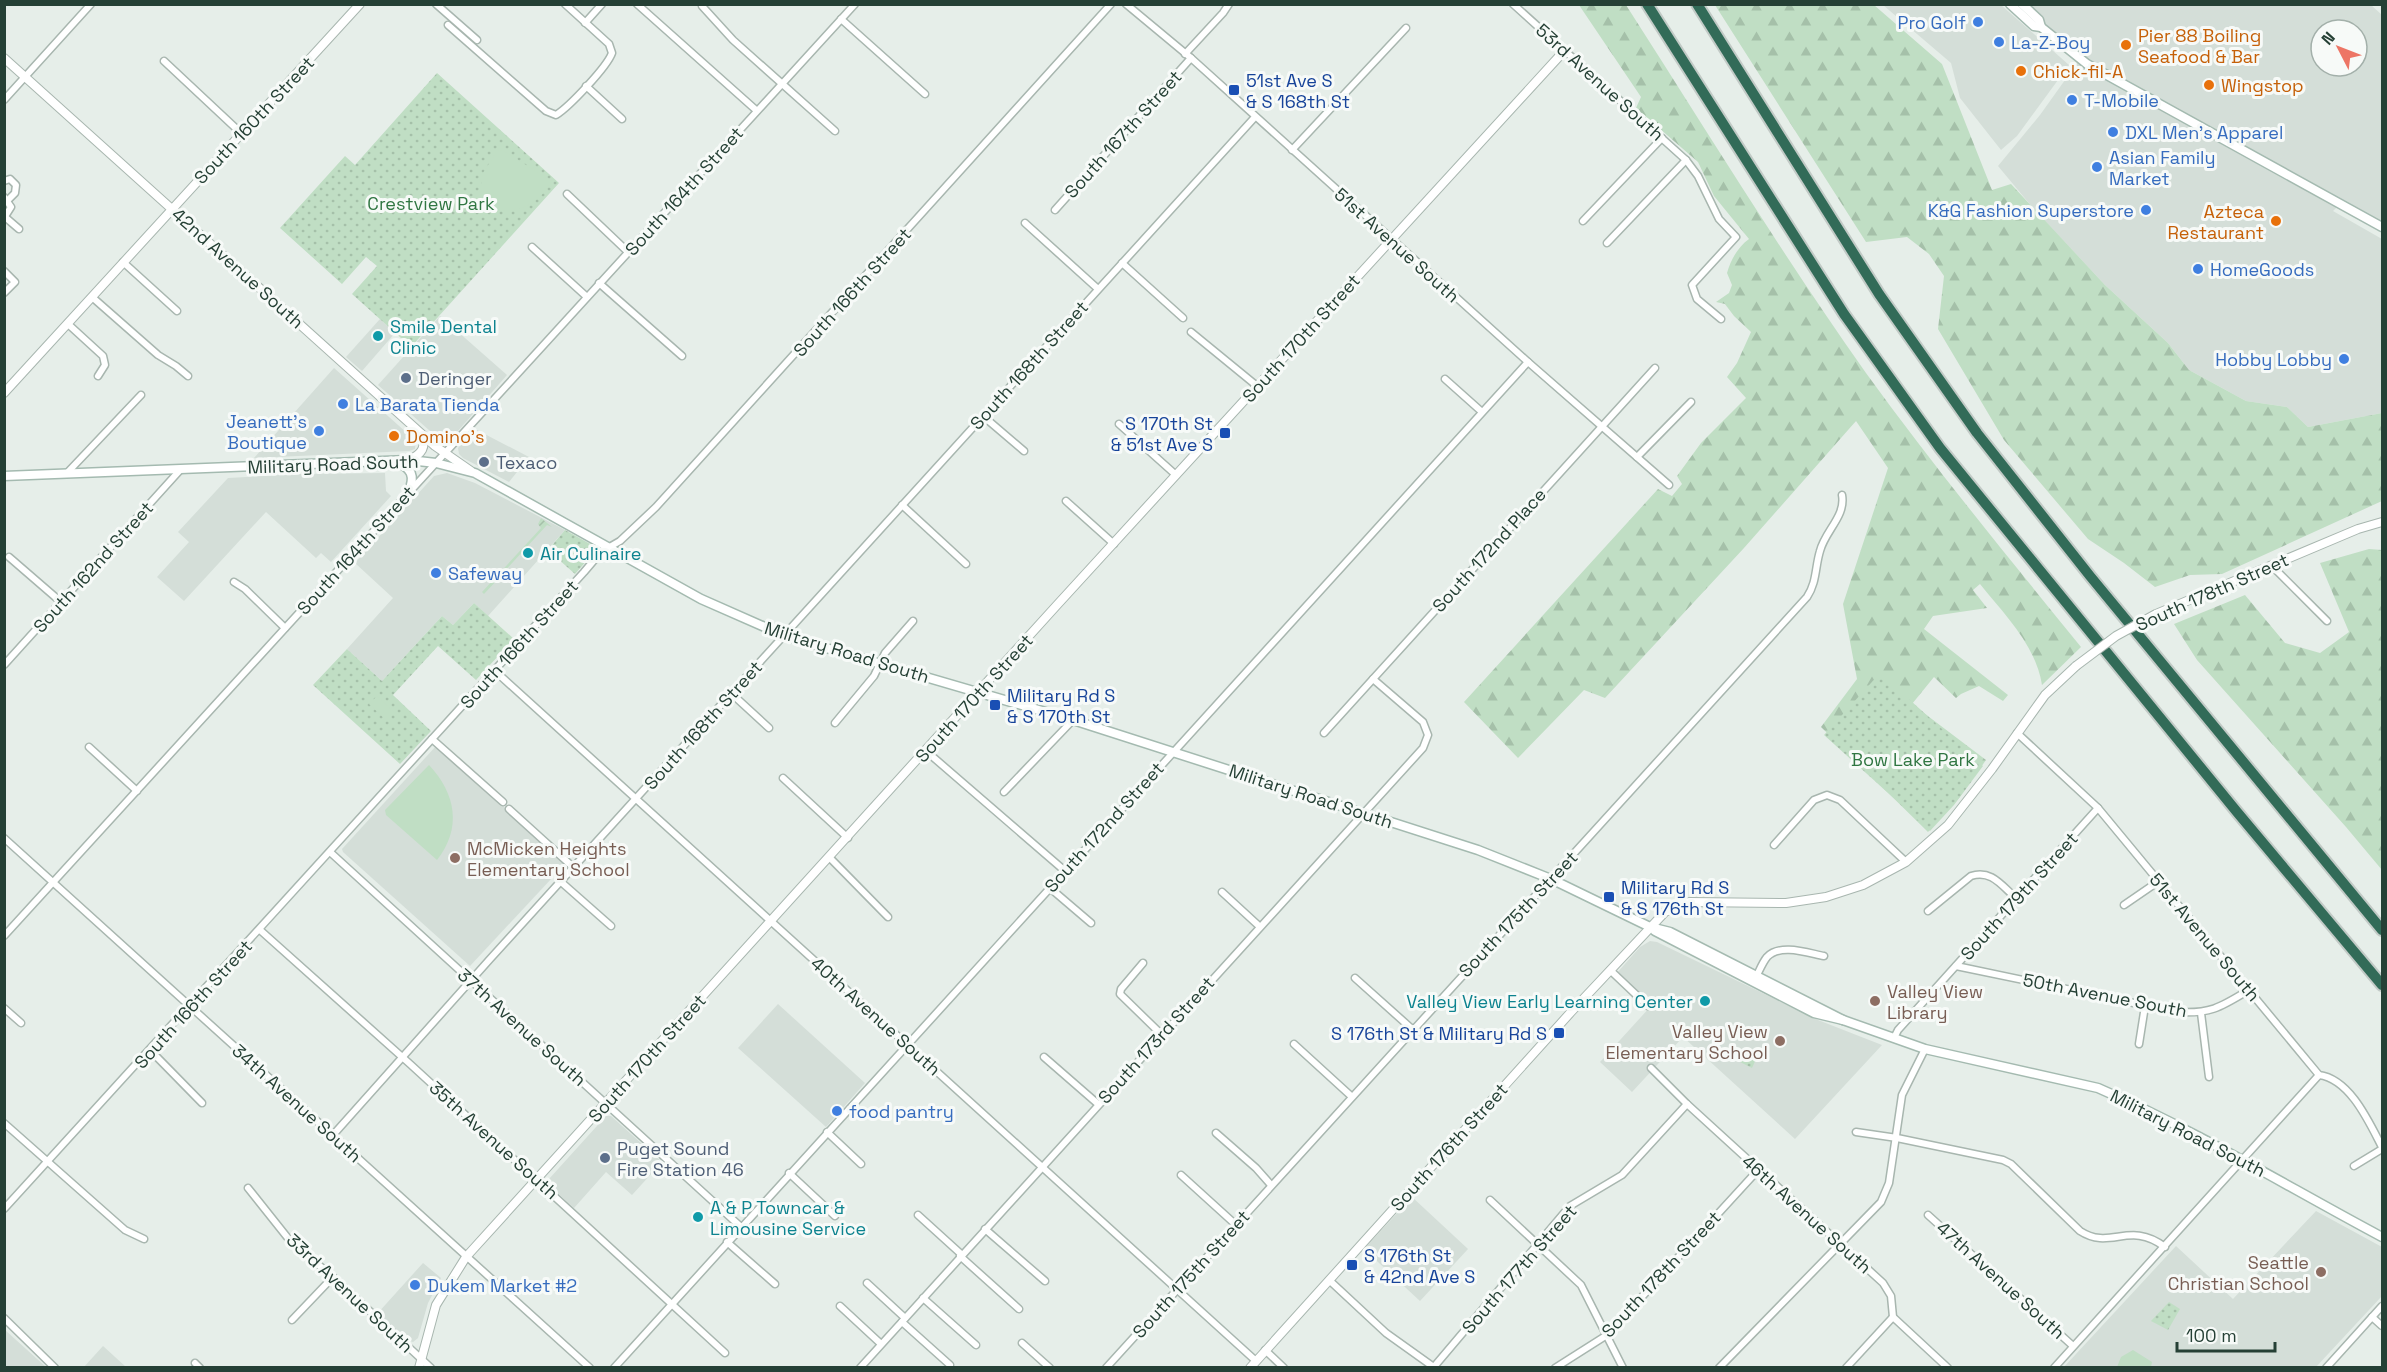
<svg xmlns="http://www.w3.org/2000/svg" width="2387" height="1372" font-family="'Space Grotesk',sans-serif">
	<defs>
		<pattern id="forest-firs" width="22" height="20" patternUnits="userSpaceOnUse" patternTransform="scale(1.5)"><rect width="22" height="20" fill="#c0dec4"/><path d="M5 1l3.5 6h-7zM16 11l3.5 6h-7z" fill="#a5c0a9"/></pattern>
		<pattern id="park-dots" width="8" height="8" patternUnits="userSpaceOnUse" patternTransform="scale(1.5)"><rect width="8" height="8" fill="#c0dec4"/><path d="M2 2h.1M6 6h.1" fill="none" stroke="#a5c0a9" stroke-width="1.8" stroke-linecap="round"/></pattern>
		<pattern id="garden-furrows" width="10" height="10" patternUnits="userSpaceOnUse" patternTransform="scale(1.5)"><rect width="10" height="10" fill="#c0dec4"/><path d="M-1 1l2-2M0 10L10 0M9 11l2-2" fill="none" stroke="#a5c0a9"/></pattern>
	</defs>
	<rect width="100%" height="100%" fill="#e6eee9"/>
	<!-- built -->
	<g fill="#d4ded8" fill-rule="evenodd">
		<path d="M1883,5H2001L2069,65L2017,136L2001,150L1960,98L1951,63Z"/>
		<path d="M2021,5H2371L2382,15V227L2340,204L2333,211L2382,239V413L2308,427L2287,407L2246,401L2189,370L2168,343L2105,285L2033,208L1998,166L2040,115L2080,59ZM2321,30H2357V66H2321Z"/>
		<path d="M440,316L507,375L450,440L438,438L378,385Z"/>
		<path d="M380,319L395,333L362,371L346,357Z"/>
		<path d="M334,368L416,441L415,449L409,451L254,458Z"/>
		<path d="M475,429L529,457L509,482L463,458L459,454L458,448Z"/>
		<path d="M385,473L386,491L391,496L331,562L321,553L316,558L266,512L184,601L157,577L189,542L178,532L228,478L300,474Z"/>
		<path d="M447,473L475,483L565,530L488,616L474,603L453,625L442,616L382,681L347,649L393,598L355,563L434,476Z"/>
		<path d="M436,746L566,863L470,966L343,852L342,849Z"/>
		<path d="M1650,941L1657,942L1818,1020L1882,1045L1795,1139L1683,1037L1632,1092L1600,1062L1651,1006L1616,974L1640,947Z"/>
		<path d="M778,1004L865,1083L826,1127L738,1048Z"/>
		<path d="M606,1116H611L662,1162L632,1195L606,1172L574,1208L549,1185V1179Z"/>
		<path d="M1412,1197L1468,1249L1420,1301L1364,1249Z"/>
		<path d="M2316,1211L2382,1247V1296L2316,1367L2063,1368L2176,1246L2233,1299Z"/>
		<path d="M423,1263L441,1278L428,1303L418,1338L413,1342L404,1339L377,1314Z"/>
		<path d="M4,1330H5L46,1367H5Z"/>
		<path d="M103,1346L126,1367H84Z"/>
	</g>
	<!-- forest -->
	<g fill="url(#forest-firs)">
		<path d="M1579,5H1626C1705,128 1781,253 1866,373C1934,467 2008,557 2081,647L2042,685C2036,645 2004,614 1980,584L1973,590L1987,608L1933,616L1924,629L2008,695L2003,701L1979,686L1961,694L1956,698L1934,677L1912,704L1986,760L1959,798L1928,832L1821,727L1857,679L1843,604L1888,468L1856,421L1744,548L1605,698L1584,690L1518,758L1464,702L1658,489L1672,496L1682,484L1677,476L1701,443L1746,398L1727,377L1737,363L1751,332L1734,316L1725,304L1716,302L1729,293L1732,285L1727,273C1731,259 1738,247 1749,239L1714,196L1698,162L1636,108L1641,97Z"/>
		<path d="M1715,5H1874L1942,64L1992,190L2011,184L2105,285L2168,343L2189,370L2246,401L2287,407L2308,427L2382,413V501L2222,574L2190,575L2155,587L2124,563L2088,539L2004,440L1938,329L1944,276L1929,254L1907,237L1866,242Z"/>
		<path d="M2369,549L2382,550V870L2346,827L2197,660L2174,624L2245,595L2285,643L2320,653L2349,632L2320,563Z"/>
	</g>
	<!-- park -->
	<g fill="url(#park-dots)">
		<path d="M437,73L559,183L411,347L352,294L377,266L366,257L342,284L280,228L345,156L355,165Z"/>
		<path d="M565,530L592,545L596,550L575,574L548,550Z"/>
		<path d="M474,603L514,639L476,680L438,646L393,695L431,731L400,764L313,685L347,649L382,681L442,616L453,625Z"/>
		<path d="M1880,673L1983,766L1954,805L1930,831L1824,735Z"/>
		<path d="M1743,1051L1757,1057L1752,1068L1738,1061Z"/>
		<path d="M2169,1302L2180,1309L2168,1330L2151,1321Z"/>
	</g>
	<!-- garden -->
	<path fill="url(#garden-furrows)" d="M541,518L552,527L547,525L502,574L506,578L504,580L500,577L484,594L482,592L541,528L538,524Z"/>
	<!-- pitch -->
	<g fill="#c0dec4">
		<path d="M502,150L552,181C533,211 511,216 478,206L483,173L497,151Z"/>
		<path d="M377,696L394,712L386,720L369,704Z"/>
		<path d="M429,765C456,794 462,828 437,860L386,815L385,810Z"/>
		<path d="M2133,1350L2152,1362L2151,1367H2117L2121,1357Z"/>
	</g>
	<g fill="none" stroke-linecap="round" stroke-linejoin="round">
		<defs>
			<g id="minor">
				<path d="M436,4L477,40"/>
				<path d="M637,4L756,110"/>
				<path d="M1126,4L1191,58L1528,362L1669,485"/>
				<path d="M1513,4L1686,160L1698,176L1719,219L1736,237L1692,285L1697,299L1721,319"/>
				<path d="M702,6L733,40L835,131"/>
				<path d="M841,19L925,94"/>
				<path d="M585,23L602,4"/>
				<path d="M448,25L546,111L556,115C569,107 607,67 612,53L609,44L565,4"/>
				<path d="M1185,54L1223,13L1229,4"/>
				<path d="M164,61L242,134"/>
				<path d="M586,86L622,119"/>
				<path d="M4,100L91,4"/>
				<path d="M1292,150L1406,28"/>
				<path d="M4,181L10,179L16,185L15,193L8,200"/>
				<path d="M567,194L628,252"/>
				<path d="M4,197L11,207L4,218"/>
				<path d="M1055,210L1191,58"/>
				<path d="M5,217L19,229"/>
				<path d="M1583,221L1662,138"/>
				<path d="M1025,223L1098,289"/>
				<path d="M1607,243L1686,160"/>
				<path d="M532,247L587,297"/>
				<path d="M123,262L177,311"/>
				<path d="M1122,263L1183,318"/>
				<path d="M4,271L15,282L4,293"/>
				<path d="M599,283L682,356"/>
				<path d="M92,297L158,355L176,366L188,376"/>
				<path d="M68,324L103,356L105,365L98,376"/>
				<path d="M1191,332L1257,386"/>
				<path d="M1445,379L1482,412"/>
				<path d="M983,416L1024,451"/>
				<path d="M1119,424L1176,475"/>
				<path d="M1637,457L1691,402"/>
				<path d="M67,473L141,395"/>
				<path d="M1066,501L1114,544"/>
				<path d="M902,505L966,564"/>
				<path d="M9,557L61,602"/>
				<path d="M2272,566L2327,621"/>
				<path d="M234,582L245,589L285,628"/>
				<path d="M4,665L181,469"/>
				<path d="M495,671L1256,1361"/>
				<path d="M732,694L769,728"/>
				<path d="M835,723L874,676L885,653L913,621"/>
				<path d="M1324,733L1655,368"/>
				<path d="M2017,733L2098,808L2319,1075C2350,1079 2369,1122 2382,1147"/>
				<path d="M432,739L503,802"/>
				<path d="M89,747L137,791"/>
				<path d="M926,751L1065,871"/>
				<path d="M783,778L848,838"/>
				<path d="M1004,792L1073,720"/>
				<path d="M509,809L573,867"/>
				<path d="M4,838L590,1368"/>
				<path d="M1774,845L1814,800L1827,795L1840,800L1906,862"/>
				<path d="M330,852L741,1227"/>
				<path d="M830,858L888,917"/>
				<path d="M560,881L611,926"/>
				<path d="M1050,888L1091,923"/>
				<path d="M1222,892L1259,926"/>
				<path d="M2124,905L2159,881"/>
				<path d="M1928,911L1971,876C1991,869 2002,886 2016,898"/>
				<path d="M260,930L410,1064L725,1353"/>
				<path d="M4,936L855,4"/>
				<path d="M1143,963L1121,989L1120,994L1161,1034"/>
				<path d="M1956,966L2177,1012C2211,1014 2221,1007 2249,990"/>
				<path d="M1610,970L1648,1006"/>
				<path d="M1355,978L1412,1029"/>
				<path d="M1755,979C1759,972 1762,963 1767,957C1780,943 1808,953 1824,956"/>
				<path d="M4,1008L21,1023"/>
				<path d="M2201,1013L2209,1077"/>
				<path d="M1894,1038L1898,1030L2098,808"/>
				<path d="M1294,1044L1351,1096"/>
				<path d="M2139,1044L2145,1006"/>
				<path d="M151,1051L202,1103"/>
				<path d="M1044,1057L1098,1104"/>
				<path d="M1651,1068L1687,1104L1883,1283L1891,1296L1893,1317L1948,1368"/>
				<path d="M4,1123L125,1230L144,1239"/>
				<path d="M827,1132L861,1164"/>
				<path d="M1856,1132L1897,1138L2003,1160L2011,1164L2080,1231C2111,1251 2129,1220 2165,1247"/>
				<path d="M1216,1133L1256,1168L1271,1185"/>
				<path d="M333,1135L490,959L1255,117"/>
				<path d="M2354,1166L2382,1149"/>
				<path d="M789,1173L835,1216"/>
				<path d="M1181,1175L1235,1224"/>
				<path d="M248,1188L291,1242L333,1277L431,1368"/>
				<path d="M1490,1200L1581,1285L1623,1368"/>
				<path d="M4,1209L584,572L601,552L620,541L656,507L1111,4"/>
				<path d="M918,1215L961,1254"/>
				<path d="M1928,1215L2073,1346"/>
				<path d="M985,1229L1045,1281"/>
				<path d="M727,1242L775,1284"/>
				<path d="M960,1256L1019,1309"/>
				<path d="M1329,1280L1386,1333L1435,1368"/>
				<path d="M867,1283L905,1318"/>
				<path d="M923,1298L976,1345"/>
				<path d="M840,1306L881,1344"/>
				<path d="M2372,1317L2382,1326"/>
				<path d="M4,1318L55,1368"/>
				<path d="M292,1320L333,1277"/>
				<path d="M902,1322L950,1365"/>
				<path d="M1022,1343L1050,1368"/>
				<path d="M1265,1350L1284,1368"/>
				<path d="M195,1363L200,1368"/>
				<path d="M614,1368L1528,362"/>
				<path d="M860,1368L1423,748L1428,735L1423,722L1373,679"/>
				<path d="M1106,1368L1807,597C1817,582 1815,567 1820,551C1825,531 1846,516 1842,495"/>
				<path d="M1433,1368L1570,1206L1622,1175L1687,1104"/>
				<path d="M1555,1368L1607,1335L1759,1169"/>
				<path d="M1719,1368L1881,1202L1889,1183L1902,1095L1925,1049"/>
				<path d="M1846,1368L1893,1317"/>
				<path d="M2054,1368L2319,1075"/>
				<path d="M2326,1368L2382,1306"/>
			</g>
			<g id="tertiary">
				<path d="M4,58L435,446L471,471"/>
				<path d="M4,393L360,4"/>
				<path d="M409,460C422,454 427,447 421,434"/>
				<path d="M2156,614L2358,529L2382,522"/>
				<path d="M419,1368L436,1305L466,1257L1057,605L1565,50"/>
				<path d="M1250,1368L1571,1012L1665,912L1689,902L1786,903L1826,897L1863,885L1906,862L1948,825L1992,769L2045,695L2076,666"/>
			</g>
			<g id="secondary">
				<path d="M2010,4L2034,26L2041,27"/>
				<path d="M2022,4L2039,20L2041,27L2087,64L2382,227"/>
				<path d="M396,462C412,468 415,476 409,491"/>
				<path d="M4,476L409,460L436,463L475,473L701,599L785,636L1073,720L1478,850L1551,879L1650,927L1670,932L1843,1020"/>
				<path d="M1655,931L1814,1013L1843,1020L1925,1049L2098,1088C2197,1131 2288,1187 2382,1237"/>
			</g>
			<g id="motorway">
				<path d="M1647,4L1844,314L1940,448L2237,812L2382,985"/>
				<path d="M1697,4L1879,294L1977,433L2090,576L2382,930"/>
			</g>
		</defs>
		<!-- minor casing -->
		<use href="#minor" stroke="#a8b6af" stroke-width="9"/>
		<!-- tertiary casing -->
		<use href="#tertiary" stroke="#a8b6af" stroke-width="10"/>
		<!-- secondary casing -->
		<use href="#secondary" stroke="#a4bab0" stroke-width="11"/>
		<!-- motorway casing -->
		<use href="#motorway" stroke="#c2cac6" stroke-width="14"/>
		<!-- minor -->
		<use href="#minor" stroke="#fff" stroke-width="6"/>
		<!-- tertiary -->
		<use href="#tertiary" stroke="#fff" stroke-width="8"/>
		<!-- secondary -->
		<use href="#secondary" stroke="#fff" stroke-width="8"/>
		<!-- motorway -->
		<use href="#motorway" stroke="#326b58" stroke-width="10"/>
		<defs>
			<path id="tertiary-bridge" d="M2076,666L2116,636L2156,614"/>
		</defs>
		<!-- tertiary-bridge casing -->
		<use href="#tertiary-bridge" stroke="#a8b6af" stroke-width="10" stroke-linecap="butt"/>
		<!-- tertiary-bridge -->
		<use href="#tertiary-bridge" stroke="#fff" stroke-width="8"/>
	</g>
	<!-- markers -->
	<g fill="#3f7fe0" stroke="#f7faf8" stroke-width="2">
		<circle cx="1978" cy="22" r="6"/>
		<circle cx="1999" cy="42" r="6"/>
		<circle cx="2072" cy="100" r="6"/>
		<circle cx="2113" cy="132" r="6"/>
		<circle cx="2097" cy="167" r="6"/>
		<circle cx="2146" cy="210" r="6"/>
		<circle cx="2198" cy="269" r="6"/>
		<circle cx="2344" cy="359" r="6"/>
		<circle cx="343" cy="404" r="6"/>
		<circle cx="319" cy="431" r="6"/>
		<circle cx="436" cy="573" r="6"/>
		<circle cx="837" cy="1111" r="6"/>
		<circle cx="415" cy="1285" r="6"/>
	</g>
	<g fill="#e8710a" stroke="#f7faf8" stroke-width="2">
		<circle cx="2126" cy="45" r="6"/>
		<circle cx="2021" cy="71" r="6"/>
		<circle cx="2209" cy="85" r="6"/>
		<circle cx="2276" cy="221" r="6"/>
		<circle cx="394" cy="436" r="6"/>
	</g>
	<g fill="#1a4fb4" stroke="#f7faf8" stroke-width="2">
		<rect x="1228" y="84" width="12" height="12" rx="3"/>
		<rect x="1219" y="427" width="12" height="12" rx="3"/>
		<rect x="989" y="699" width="12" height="12" rx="3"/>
		<rect x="1603" y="891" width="12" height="12" rx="3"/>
		<rect x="1553" y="1027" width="12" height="12" rx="3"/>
		<rect x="1346" y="1259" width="12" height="12" rx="3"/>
	</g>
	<g fill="#0f9aa8" stroke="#f7faf8" stroke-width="2">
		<circle cx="378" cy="336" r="6"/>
		<circle cx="528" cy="553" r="6"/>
		<circle cx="1705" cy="1001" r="6"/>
		<circle cx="698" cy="1217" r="6"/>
	</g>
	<g fill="#5c6f8a" stroke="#f7faf8" stroke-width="2">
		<circle cx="406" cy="378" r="6"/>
		<circle cx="484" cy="462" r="6"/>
		<circle cx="605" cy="1158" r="6"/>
	</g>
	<g fill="#8d6e63" stroke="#f7faf8" stroke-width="2">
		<circle cx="455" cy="858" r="6"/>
		<circle cx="1875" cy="1001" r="6"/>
		<circle cx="1780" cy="1041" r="6"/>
		<circle cx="2321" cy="1272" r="6"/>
	</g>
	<g text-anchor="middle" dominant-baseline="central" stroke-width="6" stroke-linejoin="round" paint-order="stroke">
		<!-- shop labels -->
		<g font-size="18" fill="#366cbe" stroke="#f7faf8" text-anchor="start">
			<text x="1966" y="22" text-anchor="end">Pro Golf</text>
			<text x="2011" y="42">La-Z-Boy</text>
			<text x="2084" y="100">T-Mobile</text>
			<text x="2125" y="132">DXL Men's Apparel</text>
			<text x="2109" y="157">Asian Family<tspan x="2109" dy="21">Market</tspan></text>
			<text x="2134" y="210" text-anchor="end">K&amp;G Fashion Superstore</text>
			<text x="2210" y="269">HomeGoods</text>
			<text x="2332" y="359" text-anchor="end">Hobby Lobby</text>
			<text x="355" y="404">La Barata Tienda</text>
			<text x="307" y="421" text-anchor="end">Jeanett's<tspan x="307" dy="21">Boutique</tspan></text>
			<text x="448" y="573">Safeway</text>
			<text x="849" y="1111">food pantry</text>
			<text x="427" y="1285">Dukem Market #2</text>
		</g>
		<!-- food labels -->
		<g font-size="18" fill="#c56008" stroke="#f7faf8" text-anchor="start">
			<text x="2138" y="35">Pier 88 Boiling<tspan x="2138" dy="21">Seafood &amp; Bar</tspan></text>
			<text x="2033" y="71">Chick-fil-A</text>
			<text x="2221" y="85">Wingstop</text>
			<text x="2264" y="211" text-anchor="end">Azteca<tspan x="2264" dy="21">Restaurant</tspan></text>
			<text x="406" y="436">Domino's</text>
		</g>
		<!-- transit labels -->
		<g font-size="18" fill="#164399" stroke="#f7faf8" text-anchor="start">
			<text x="1246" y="80">51st Ave S<tspan x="1246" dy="21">&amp; S 168th St</tspan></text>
			<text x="1213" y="423" text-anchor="end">S 170th St<tspan x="1213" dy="21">&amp; 51st Ave S</tspan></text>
			<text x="1007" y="695">Military Rd S<tspan x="1007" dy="21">&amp; S 170th St</tspan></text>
			<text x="1621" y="887">Military Rd S<tspan x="1621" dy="21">&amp; S 176th St</tspan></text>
			<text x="1547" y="1033" text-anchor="end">S 176th St &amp; Military Rd S</text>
			<text x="1364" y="1255">S 176th St<tspan x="1364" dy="21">&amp; 42nd Ave S</tspan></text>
		</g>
		<!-- street labels -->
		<g font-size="18" fill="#254035" stroke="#f7faf8">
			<text transform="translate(1600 82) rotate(42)">53rd Avenue South</text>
			<text transform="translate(254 120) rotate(-47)">South 160th Street</text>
			<text transform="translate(1123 134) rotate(-48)">South 167th Street</text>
			<text transform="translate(684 191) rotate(-48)">South 164th Street</text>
			<text transform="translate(1397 245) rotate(42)">51st Avenue South</text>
			<text transform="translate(238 268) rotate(42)">42nd Avenue South</text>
			<text transform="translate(852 292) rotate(-48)">South 166th Street</text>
			<text transform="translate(1301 338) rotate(-48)">South 170th Street</text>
			<text transform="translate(1029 365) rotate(-48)">South 168th Street</text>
			<text transform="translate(333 464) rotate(-2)">Military Road South</text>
			<text transform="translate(356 550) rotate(-48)">South 164th Street</text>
			<text transform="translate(1489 550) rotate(-48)">South 172nd Place</text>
			<text transform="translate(93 567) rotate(-48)">South 162nd Street</text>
			<text transform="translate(2212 592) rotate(-24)">South 178th Street</text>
			<text transform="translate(519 644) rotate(-48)">South 166th Street</text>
			<text transform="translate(847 652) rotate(17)">Military Road South</text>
			<text transform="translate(974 698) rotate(-48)">South 170th Street</text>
			<text transform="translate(703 725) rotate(-48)">South 168th Street</text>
			<text transform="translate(1311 796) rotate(18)">Military Road South</text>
			<text transform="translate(1104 827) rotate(-48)">South 172nd Street</text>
			<text transform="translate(2019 896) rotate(-48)">South 179th Street</text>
			<text transform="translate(1518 914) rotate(-47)">South 175th Street</text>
			<text transform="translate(2205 937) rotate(50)">51st Avenue South</text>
			<text transform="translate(2105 995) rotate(11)">50th Avenue South</text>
			<text transform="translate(193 1004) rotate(-48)">South 166th Street</text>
			<text transform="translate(876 1016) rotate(42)">40th Avenue South</text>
			<text transform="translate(522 1027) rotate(42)">37th Avenue South</text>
			<text transform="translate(1156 1040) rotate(-48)">South 173rd Street</text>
			<text transform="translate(647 1058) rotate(-48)">South 170th Street</text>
			<text transform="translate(297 1103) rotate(42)">34th Avenue South</text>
			<text transform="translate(2188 1133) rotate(27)">Military Road South</text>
			<text transform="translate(494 1140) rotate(42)">35th Avenue South</text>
			<text transform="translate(1449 1147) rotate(-48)">South 176th Street</text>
			<text transform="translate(1807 1214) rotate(42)">46th Avenue South</text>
			<text transform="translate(1519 1269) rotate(-49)">South 177th Street</text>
			<text transform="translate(1191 1274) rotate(-48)">South 175th Street</text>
			<text transform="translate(1661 1274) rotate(-47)">South 178th Street</text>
			<text transform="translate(2001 1280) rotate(42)">47th Avenue South</text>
			<text transform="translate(350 1293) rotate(43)">33rd Avenue South</text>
		</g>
		<!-- park labels -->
		<g font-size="18" fill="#307642" stroke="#f7faf8">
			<text x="431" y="203">Crestview Park</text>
			<text x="1913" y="759">Bow Lake Park</text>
		</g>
		<!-- culture labels -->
		<g font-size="18" fill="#0d838f" stroke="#f7faf8" text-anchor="start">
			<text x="390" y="326">Smile Dental<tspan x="390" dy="21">Clinic</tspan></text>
			<text x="540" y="553">Air Culinaire</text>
			<text x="1693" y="1001" text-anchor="end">Valley View Early Learning Center</text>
			<text x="710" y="1207">A &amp; P Towncar &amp;<tspan x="710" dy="21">Limousine Service</tspan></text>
		</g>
		<!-- service labels -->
		<g font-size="18" fill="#4e5e75" stroke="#f7faf8" text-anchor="start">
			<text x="418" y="378">Deringer</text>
			<text x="496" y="462">Texaco</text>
			<text x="617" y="1148">Puget Sound<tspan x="617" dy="21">Fire Station 46</tspan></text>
		</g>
		<!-- education labels -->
		<g font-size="18" fill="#785e54" stroke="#f7faf8" text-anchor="start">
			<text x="467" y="848">McMicken Heights<tspan x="467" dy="21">Elementary School</tspan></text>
			<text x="1887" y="991">Valley View<tspan x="1887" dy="21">Library</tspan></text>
			<text x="1768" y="1031" text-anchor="end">Valley View<tspan x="1768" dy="21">Elementary School</tspan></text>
			<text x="2309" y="1262" text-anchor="end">Seattle<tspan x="2309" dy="21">Christian School</tspan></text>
		</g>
	</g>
	<!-- border -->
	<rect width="2387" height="1372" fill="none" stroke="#254035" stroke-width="12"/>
	<!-- north arrow -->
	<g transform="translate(2339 48) rotate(312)"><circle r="28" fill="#f7faf8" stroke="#a3b0aa" stroke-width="1.5"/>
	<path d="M0-4.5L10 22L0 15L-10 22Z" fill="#ed7565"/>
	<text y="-9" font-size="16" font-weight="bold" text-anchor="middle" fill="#254035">N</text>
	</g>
	<!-- scale -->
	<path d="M2177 1342v9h98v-9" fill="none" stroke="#254035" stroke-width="3"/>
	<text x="2186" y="1342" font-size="18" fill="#254035" stroke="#f7faf8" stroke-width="4.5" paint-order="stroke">100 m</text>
</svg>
